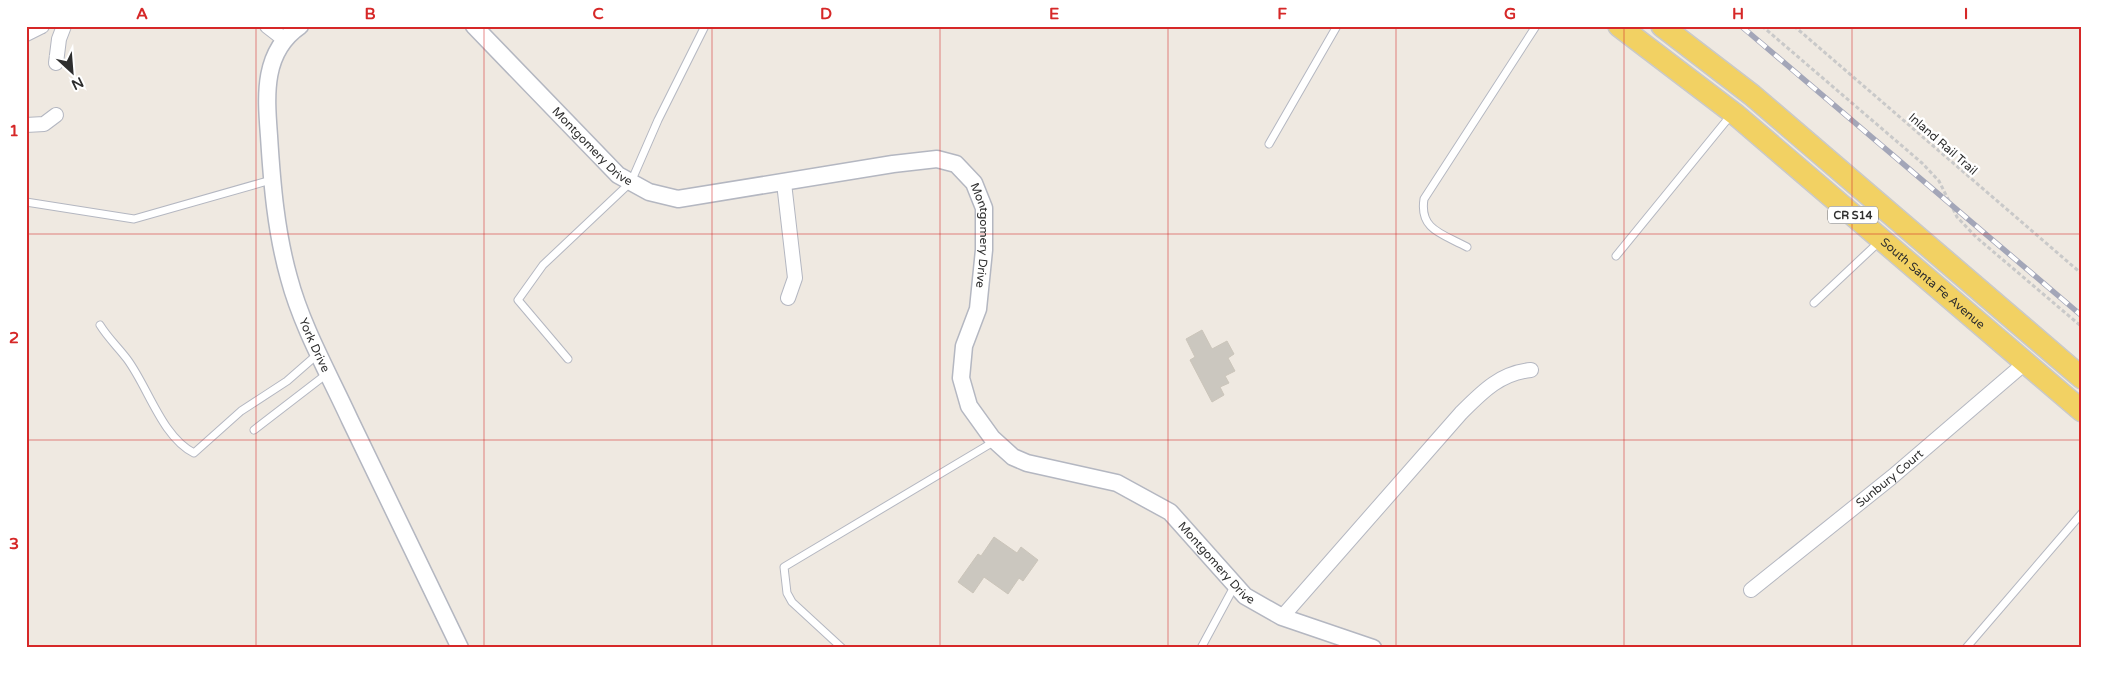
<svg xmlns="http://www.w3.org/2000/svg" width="2108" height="674" font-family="'Varela Round',sans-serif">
	<rect width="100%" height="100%" fill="#efe9e1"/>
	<!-- building -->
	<g fill="#cbc7bf" stroke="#cbc5ba">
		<path d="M1202,330L1212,349L1227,341L1234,354L1228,358L1235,371L1225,376L1229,383L1220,387L1224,395L1212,402L1190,360L1195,357L1186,339Z"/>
		<path d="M994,537L1017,553L1021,547L1038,560L1023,581L1019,578L1008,594L984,577L973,593L958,582L978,554L981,556Z"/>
	</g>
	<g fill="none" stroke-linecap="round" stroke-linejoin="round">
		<defs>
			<g id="service">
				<path d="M1269,144L1337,26"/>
				<path d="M26,202L134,219L271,180"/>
				<path d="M1467,247C1443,234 1419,230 1424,199L1536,26"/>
				<path d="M1616,256L1731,115"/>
				<path d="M1814,303L1880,241"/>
				<path d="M100,325C108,338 118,347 127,359C148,387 162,437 194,453L241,411L287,381L319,353"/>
				<path d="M568,359L518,300L543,265L631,182L658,120L705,26"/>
				<path d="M254,430L328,373"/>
				<path d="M842,648L792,602L787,593L784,567L995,441"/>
				<path d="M1201,648L1235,585"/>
				<path d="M1966,648L2082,513"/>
			</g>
			<g id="minor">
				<path d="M267,26L285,40"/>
				<path d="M26,34L42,26"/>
				<path d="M56,63L59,39L64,26"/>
				<path d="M26,125L44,124L56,115"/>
				<path d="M784,183L795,278L788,298"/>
				<path id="s1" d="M1751,590L1892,477L2025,363"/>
				<path d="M1282,617L1461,413C1482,392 1500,373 1531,370"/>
			</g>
			<g id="tertiary">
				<path id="s2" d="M300,26C262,52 266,96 269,136C272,184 276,232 289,278C302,327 329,374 350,420C387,496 423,572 460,648"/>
				<path id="s3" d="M474,26L618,175L649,192L678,199L893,164L937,159L956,164L974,183L984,208V250L978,309L964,346L961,378L969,406L992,438L1013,457L1027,463L1117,483L1170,512L1245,596L1282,617L1373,648"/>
			</g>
			<g id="primary">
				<path id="s4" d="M1619,26L1736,115L2082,411"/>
				<path d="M1662,26L1752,95L2082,378"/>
			</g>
		</defs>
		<!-- service casing -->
		<use href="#service" stroke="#b4b7c1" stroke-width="9"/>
		<!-- minor casing -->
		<use href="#minor" stroke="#b4b7c1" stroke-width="16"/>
		<!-- tertiary casing -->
		<use href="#tertiary" stroke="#b4b7c1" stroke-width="19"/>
		<!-- primary casing -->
		<use href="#primary" stroke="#c9c9c9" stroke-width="24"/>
		<!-- path -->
		<g stroke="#c9c9c9" stroke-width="3" stroke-dasharray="4 2.5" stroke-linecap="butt">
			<path d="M1762,26L1922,163L1939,181L1957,217L1976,237L2082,327"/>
			<path d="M1794,26L2082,274"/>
		</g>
		<!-- service -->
		<use href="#service" stroke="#fff" stroke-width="7"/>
		<!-- minor -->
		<use href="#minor" stroke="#fff" stroke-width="14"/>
		<!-- tertiary -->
		<use href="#tertiary" stroke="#fff" stroke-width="16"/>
		<!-- primary -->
		<use href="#primary" stroke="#f2d163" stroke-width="21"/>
		<defs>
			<path id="rail" d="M1741,26L2082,316"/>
		</defs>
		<!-- rail casing -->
		<use href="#rail" stroke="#a3a6b8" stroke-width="5.5"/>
		<!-- rail -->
		<use href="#rail" stroke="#fff" stroke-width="4" stroke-dasharray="11" stroke-linecap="butt"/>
	</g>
	<!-- grid -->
	<path fill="none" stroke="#d62828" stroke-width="1" stroke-opacity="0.55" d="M256,26V648M484,26V648M712,26V648M940,26V648M1168,26V648M1396,26V648M1624,26V648M1852,26V648M26,234H2082M26,440H2082"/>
	<g text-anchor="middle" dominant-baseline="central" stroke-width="5" stroke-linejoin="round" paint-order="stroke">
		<!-- shield labels -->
		<rect fill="#fff" stroke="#6d6d6d" stroke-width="1" x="1828" y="206.5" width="50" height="17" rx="4"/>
		<g font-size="11" font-weight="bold" fill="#2e2e2e">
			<text x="1853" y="215">CR S14</text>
		</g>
		<!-- street labels -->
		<g font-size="12" fill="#2e2e2e" stroke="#fff">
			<text transform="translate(1943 144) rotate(41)">Inland Rail Trail</text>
			<text stroke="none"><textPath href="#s3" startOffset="169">Montgomery Drive</textPath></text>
			<text stroke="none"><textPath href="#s3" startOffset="634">Montgomery Drive</textPath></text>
			<text stroke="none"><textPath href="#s4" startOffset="406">South Santa Fe Avenue</textPath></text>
			<text stroke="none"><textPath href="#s2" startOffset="336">York Drive</textPath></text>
			<text stroke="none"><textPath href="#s1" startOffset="178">Sunbury Court</textPath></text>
			<text stroke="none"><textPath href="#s3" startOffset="1114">Montgomery Drive</textPath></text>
		</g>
	</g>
	<!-- border -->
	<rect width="2108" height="674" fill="none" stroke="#ffffff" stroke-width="55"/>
	<!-- north arrow -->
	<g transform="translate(72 72) rotate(154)" stroke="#ffffff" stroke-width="4" paint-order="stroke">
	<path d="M0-4L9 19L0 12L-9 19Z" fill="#2e2e2e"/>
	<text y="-8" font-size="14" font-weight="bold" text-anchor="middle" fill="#2e2e2e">N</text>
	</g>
	<rect x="28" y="28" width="2052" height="618" fill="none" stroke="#d62828" stroke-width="2"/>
	<g font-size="16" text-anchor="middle" font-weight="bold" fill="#d62828">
		<text x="142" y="19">A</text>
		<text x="370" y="19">B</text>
		<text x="598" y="19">C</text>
		<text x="826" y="19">D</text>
		<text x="1054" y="19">E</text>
		<text x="1282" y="19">F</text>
		<text x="1510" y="19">G</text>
		<text x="1738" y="19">H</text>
		<text x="1966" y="19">I</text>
		<text x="14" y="136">1</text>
		<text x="14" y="343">2</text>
		<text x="14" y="549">3</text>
	</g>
</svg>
